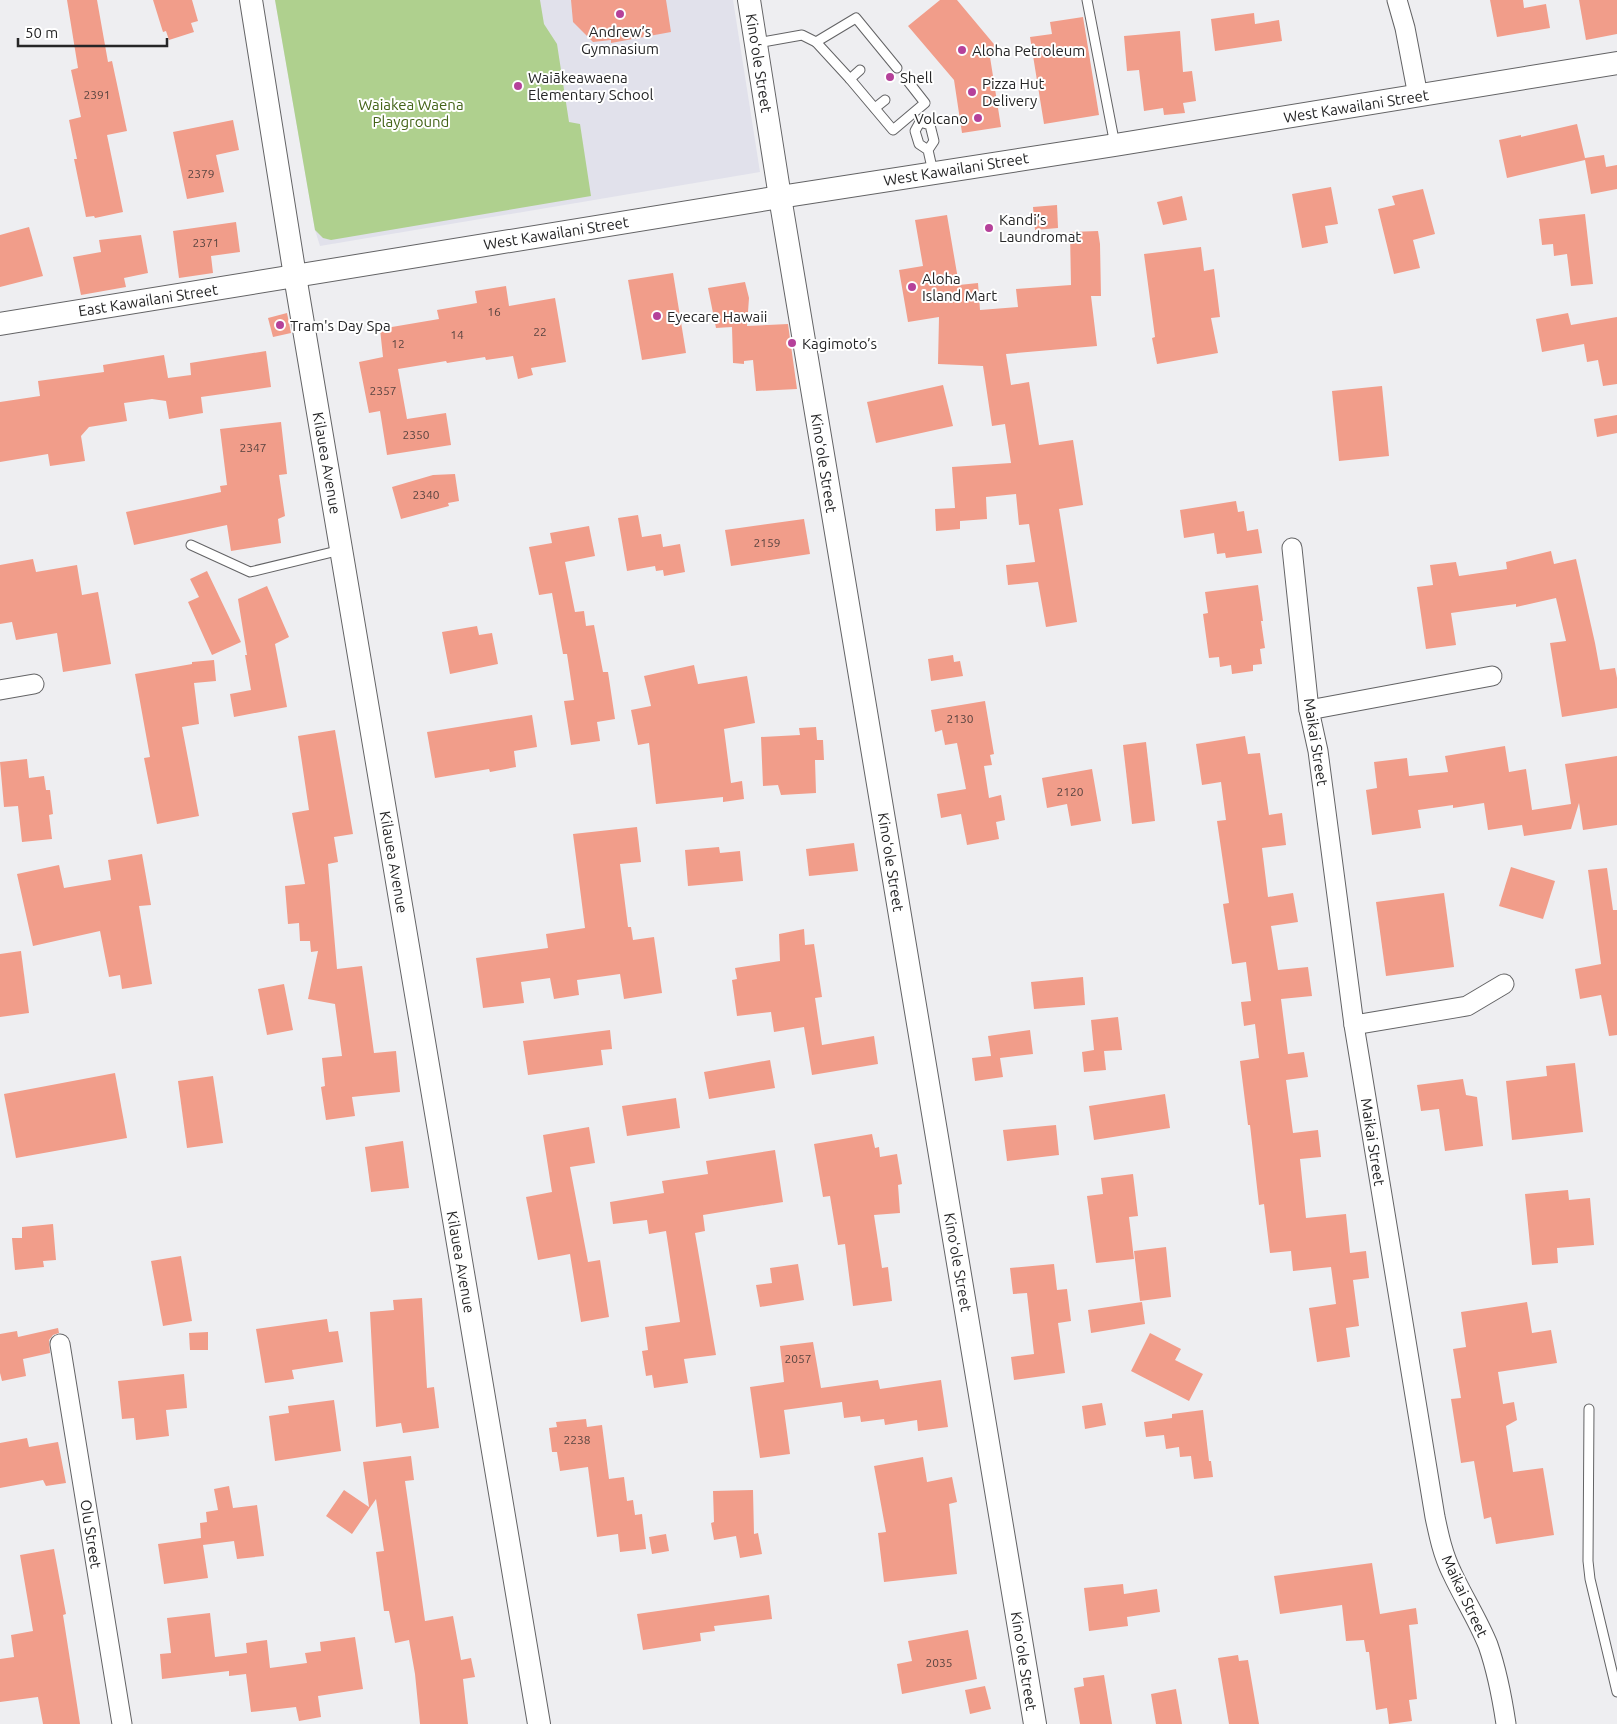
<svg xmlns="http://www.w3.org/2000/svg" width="1617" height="1724" font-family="Ubuntu,sans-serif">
	<rect width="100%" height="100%" fill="#eeeef1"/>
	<!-- built -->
	<path fill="#e1e1eb" d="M275,0H733L760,172L320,246L315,230Z"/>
	<!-- green -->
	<path fill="#afd08e" d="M275,0H540L544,24L557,44L569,122L580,124L591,196L331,240L323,238L315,230Z"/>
	<!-- building -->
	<g fill="#f19d8a">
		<path d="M67,0H97L108,62L112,61L127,131L107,135L123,212L95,218L94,216L86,217L74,159H77L69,120L81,117L71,70L78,68Z"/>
		<path d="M153,0H192L198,21L191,23L194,32L169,40L166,31L163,32Z"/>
		<path d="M571,0H666L671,32L611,43V40L593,42L573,22Z"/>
		<path d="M940,0H957L998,49L990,57L1001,127L962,133L954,80L908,26Z"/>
		<path d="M1490,0H1523L1524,8L1546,4L1550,28L1497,37Z"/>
		<path d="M1579,0H1617V34L1586,40Z"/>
		<path d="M1254,13L1255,24L1279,20L1282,41L1215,51L1211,19Z"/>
		<path d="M1083,17L1099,115L1044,124L1030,37L1052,34L1050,22Z"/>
		<path d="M1180,31L1183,72L1192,71L1196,101L1183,103L1185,113L1164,115L1163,108L1144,111L1139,70L1127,71L1124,36Z"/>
		<path d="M233,120L239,150L216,155L224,192L187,199L173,132Z"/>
		<path d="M1577,124L1585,158L1604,155L1606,167L1617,165V189L1591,194L1585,160L1507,178L1499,140L1521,135V137Z"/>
		<path d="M1331,187L1338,224L1325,226L1328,243L1302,248L1292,194Z"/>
		<path d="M1423,189L1435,234L1413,240L1420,268L1394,274L1378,209L1395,205L1392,196Z"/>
		<path d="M1182,196L1187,220L1163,225L1157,202Z"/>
		<path d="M1057,205L1058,228L1035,230L1033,207Z"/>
		<path d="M1585,214L1593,284L1571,286L1567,254L1554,256L1553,244L1542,245L1539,219Z"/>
		<path d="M947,215L959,285L978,283L980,310L1018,307L1016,289L1071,285L1070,232L1098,231L1100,244L1101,296H1091L1097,346L1006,354L1011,385L1029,382L1039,445L1073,440L1083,505L1059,509L1077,622L1046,627L1038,582L1008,585L1006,565L1035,562L1029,524L1019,525L1016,494L986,497L987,519L960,521V529L936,531L935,509L955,508L952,467L1011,463L1005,424L992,426L983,366L938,364L939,317L908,322L899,270L923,266L915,220Z"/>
		<path d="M236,222L240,252L211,256L213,273L179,278L173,231Z"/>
		<path d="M29,227L43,276L0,287V235Z"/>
		<path d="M141,235L148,273L124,278L126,287L81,295L73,257L101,252L99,240Z"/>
		<path d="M1201,247L1204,271L1214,269L1220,317L1211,318L1218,353L1157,364L1152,338L1155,337L1144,254Z"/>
		<path d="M673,273L686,353L642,360L628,280Z"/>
		<path d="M745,282L749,298L747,326L788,324L797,389L756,391L753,360L744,361V364L733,363L732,327L716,328L708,288Z"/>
		<path d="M506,286L509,306L555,298L566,362L531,368L533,375L518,379L513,356L486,360L485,357L447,363L446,361L398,369L407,419L446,413L451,445L387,455L380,411L369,413L359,362L383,357L380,329L439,319L437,310L477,303L475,291Z"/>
		<path d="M287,313L291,333L273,337L268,318Z"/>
		<path d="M1568,313L1571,325L1617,317V384L1603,386L1598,360L1587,362L1584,344L1542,352L1536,319Z"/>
		<path d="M266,351L271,387L201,397L203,413L169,419L166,401L152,399L124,403L127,421L89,427L81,436L85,461L50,466L48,454L0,462V402L40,396L38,381L104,372L103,365L164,355L168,378L191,375L190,363Z"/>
		<path d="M943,385L953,426L876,443L867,402Z"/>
		<path d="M1382,386L1389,456L1339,461L1332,391Z"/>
		<path d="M1617,415V433L1597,437L1594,419Z"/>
		<path d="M281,422L287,474L279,475L285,516L278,519L281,543L231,551L227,525L134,545L126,512L221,492L220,486L227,485L220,429Z"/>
		<path d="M455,474L459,501L448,503L449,506L401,519L392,487L433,475Z"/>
		<path d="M1236,501L1238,512L1244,511L1247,531L1258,529L1262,553L1226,558L1225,553L1217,554L1214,533L1184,538L1180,510Z"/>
		<path d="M638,515L642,537L661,534L663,547L680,544L685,572L664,576L663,570L656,571L655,566L627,571L618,518Z"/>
		<path d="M804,519L810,554L731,566L725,530Z"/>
		<path d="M589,526L595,556L565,562L575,612L584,611L586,626L594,625L603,672H608L615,719L597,722L600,741L571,745L564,701L574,700L567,654H563L552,593L539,595L529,547L552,543L550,533Z"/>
		<path d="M1551,551L1554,564L1576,559L1595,643L1600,670L1615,668L1617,678V708L1562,717L1550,643L1566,641L1556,598L1516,607V604L1451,613L1456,645L1426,649L1417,587L1433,585L1430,565L1456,562L1459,576L1507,569L1506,562Z"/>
		<path d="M33,559L36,572L77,565L82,595L98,592L111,664L63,672L57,633L16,640L12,622L0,624V565Z"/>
		<path d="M207,571L241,642L212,655L188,602L199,597L190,579Z"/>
		<path d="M1258,585L1263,621H1261L1265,648L1260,649L1262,664L1253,665V671L1232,674L1231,665L1220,667L1219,657L1209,658L1203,614L1208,613L1205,592Z"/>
		<path d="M267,586L289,637L275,644L287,707L234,717L230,694L251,690L245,655H247L238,599Z"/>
		<path d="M477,626L479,635L492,633L498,664L450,674L442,632Z"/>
		<path d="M953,655L954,662L960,661L963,676L931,681L928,659Z"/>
		<path d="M214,660L216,681L194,683L199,724L182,727L199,816L157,824L144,758L150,757L135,674L192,664V662Z"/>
		<path d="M694,665L698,684L747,676L755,723L724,729L731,783L742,781L744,799L723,802V797L656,804L649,743L638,745L631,710L651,706L644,676Z"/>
		<path d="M985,701L994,754L990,755L992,765L984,766L989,798L1001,795L1005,820L996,822L999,839L967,845L961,814L941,818L937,794L966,789L957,743L945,745L942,730L935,732L931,710Z"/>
		<path d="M532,715L537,747L514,751L516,767L490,772L489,769L435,778L427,732Z"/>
		<path d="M816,727L817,740H823L824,760H815L816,793L781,795L778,785L763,786L761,737L800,735L799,728Z"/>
		<path d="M335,730L353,834L334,837L338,862L328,864L337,969L362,966L374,1053L396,1051L400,1092L352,1097L355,1116L326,1120L321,1087L325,1086L322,1058L342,1056L335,1004L308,999L318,951L311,952L310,941H300L299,923L288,924L285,886L305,884L292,813L309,810L298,736Z"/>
		<path d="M1245,736L1248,754L1260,753L1269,815L1282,813L1286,845L1262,848L1268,897L1293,893L1298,922L1271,926L1278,970L1308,967L1312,996L1281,999L1288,1054L1304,1052L1308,1077L1286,1080L1293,1133L1318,1130L1321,1157L1300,1159L1306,1218L1346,1214L1350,1253L1366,1251L1369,1278L1353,1280L1359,1326L1346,1328L1350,1357L1317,1362L1309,1308L1336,1304L1331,1267L1293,1271L1291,1251L1270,1253L1264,1204L1259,1205L1250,1125H1248L1240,1061L1259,1058L1255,1024L1244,1026L1241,1002L1251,1001L1246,962L1232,964L1223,904L1229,903L1217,821L1226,820L1221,782L1202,785L1196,744Z"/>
		<path d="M1146,742L1155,821L1132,824L1123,745Z"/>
		<path d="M1505,746L1509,772L1526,769L1532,810L1571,804L1565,764L1617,756V825L1583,830L1579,803L1571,829L1524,836L1522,825L1488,830L1484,803L1453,808V805L1418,810L1421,828L1372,835L1366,790L1377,788L1374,762L1407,758L1409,776L1448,772L1445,756Z"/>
		<path d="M27,759L29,778L44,776L46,790H50L53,814L49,815L52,839L22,842L18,806L4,807L0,762Z"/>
		<path d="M1092,769L1101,821L1071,826L1067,804L1047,808L1042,778Z"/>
		<path d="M637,827L641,862L620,864L628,927H631L633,940L654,937L662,993L624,999L620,974L577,980L579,995L554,999L550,978L521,982L524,1003L483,1008L476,958L548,948L546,934L585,928L573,834Z"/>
		<path d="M854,843L858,871L809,876L806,849Z"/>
		<path d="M719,847L720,853L740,851L743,881L688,886L685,850Z"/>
		<path d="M142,854L151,905L139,906L152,984L122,989L120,975L109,977L100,931L33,946L17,874L59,865L64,888L111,880L108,860Z"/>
		<path d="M1511,867L1555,881L1543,919L1499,906Z"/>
		<path d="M1607,868L1613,910H1617V1035L1609,1036L1601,995L1580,999L1575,969L1601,964L1588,870Z"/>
		<path d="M1444,893L1454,967L1386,976L1376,902Z"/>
		<path d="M804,929L805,945L814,944L822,997L815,998L822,1045L874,1036L878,1064L812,1075L804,1027L774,1032L771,1012L737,1016L732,980L737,979L735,968L780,961L779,934Z"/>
		<path d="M21,951L29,1013L0,1017V954Z"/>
		<path d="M1083,977L1085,1005L1034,1009L1031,982Z"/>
		<path d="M284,984L293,1030L267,1035L258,989Z"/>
		<path d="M1118,1017L1122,1050L1104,1051L1106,1070L1084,1072L1082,1052L1094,1050L1091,1020Z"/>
		<path d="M610,1030L612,1049L601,1050L603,1065L528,1075L523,1041Z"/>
		<path d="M1030,1030L1033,1054L1000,1058L1003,1077L975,1081L972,1058L991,1056L988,1036Z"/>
		<path d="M770,1060L775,1088L709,1099L704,1072Z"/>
		<path d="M1575,1063L1583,1132L1512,1140L1506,1081L1547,1076L1546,1066Z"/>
		<path d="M115,1073L127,1138L16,1158L4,1094Z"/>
		<path d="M213,1076L223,1143L187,1148L178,1081Z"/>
		<path d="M1463,1079L1466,1095L1477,1097L1483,1146L1445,1151L1439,1109L1421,1111L1417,1085Z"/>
		<path d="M1165,1094L1170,1128L1094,1140L1089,1106Z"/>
		<path d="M676,1098L680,1128L627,1136L622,1106Z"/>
		<path d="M1056,1125L1059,1155L1007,1161L1003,1130Z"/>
		<path d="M589,1127L595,1163L570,1167L588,1262L600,1260L609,1317L581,1322L570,1254L538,1260L526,1197L552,1192L543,1135Z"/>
		<path d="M872,1134L875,1148L879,1147L880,1157L897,1154L902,1184L898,1185L900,1213L874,1215L882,1268L888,1267L892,1301L853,1306L845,1244L838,1245L830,1196L823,1197L814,1144Z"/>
		<path d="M403,1141L409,1188L371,1192L365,1147Z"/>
		<path d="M775,1150L783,1202L703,1215L705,1231L695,1233L716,1355L684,1359L688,1383L654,1388L652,1375L646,1376L642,1351L648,1350L645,1327L680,1322L666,1231L649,1234L647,1220L613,1224L610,1202L664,1193L662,1181L708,1174L706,1161Z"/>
		<path d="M1133,1174L1138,1216L1129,1217L1134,1259L1096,1263L1087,1196L1103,1194L1101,1178Z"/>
		<path d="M1568,1190L1569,1200L1590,1198L1594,1245L1557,1248L1558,1263L1532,1265L1525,1194Z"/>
		<path d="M53,1224L56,1260L43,1261L44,1267L15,1270L12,1238H22V1227Z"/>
		<path d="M1166,1247L1171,1297L1140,1301L1134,1251Z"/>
		<path d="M181,1256L192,1321L163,1326L151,1261Z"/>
		<path d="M798,1264L804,1300L760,1307L756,1285L772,1283L770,1268Z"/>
		<path d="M1054,1264L1057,1290L1067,1289L1071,1321L1058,1323L1065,1373L1014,1380L1011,1357L1034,1354L1027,1293L1013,1294L1010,1268Z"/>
		<path d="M422,1298L427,1388L434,1387L439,1428L403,1433L401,1423L376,1427L370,1312L394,1310L393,1300Z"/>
		<path d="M1142,1302L1145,1324L1091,1333L1088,1310Z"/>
		<path d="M1527,1302L1532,1333L1551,1330L1557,1363L1498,1372L1503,1404L1514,1402L1517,1420L1506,1426L1513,1472L1543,1468L1554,1535L1496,1544L1491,1517L1484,1519L1474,1461L1461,1463L1451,1399L1461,1398L1453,1349L1466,1347L1461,1312Z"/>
		<path d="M327,1319L329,1332L338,1331L343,1362L292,1370L294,1379L265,1383L256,1329Z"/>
		<path d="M58,1328L59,1333L53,1335L49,1340L50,1353L23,1359L26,1376L2,1381L0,1373V1334L17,1331L18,1337Z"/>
		<path d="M208,1332V1350H190L189,1333Z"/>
		<path d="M1150,1333L1181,1349L1175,1360L1203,1374L1189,1401L1131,1371Z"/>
		<path d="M813,1342L821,1388L878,1380L880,1389L941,1380L948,1427L918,1431L917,1420L885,1425L884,1419L861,1422L860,1416L844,1418L842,1402L784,1410L790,1454L760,1458L750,1387L784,1382L780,1346Z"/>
		<path d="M184,1374L187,1408L166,1410L169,1436L136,1440L134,1418L122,1419L118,1381Z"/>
		<path d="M334,1400L341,1451L275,1461L269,1416L289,1413L288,1406Z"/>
		<path d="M1102,1403L1106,1425L1085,1429L1082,1406Z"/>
		<path d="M1203,1410L1209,1461H1211L1213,1477L1194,1479L1191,1456L1180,1457L1179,1447L1166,1449L1164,1435L1146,1437L1144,1422L1172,1418V1414Z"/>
		<path d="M586,1419L587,1427L602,1425L609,1479L624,1477L627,1501L633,1500L635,1515L642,1514L646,1549L620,1552L618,1534L597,1537L588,1467L560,1471L557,1452H552L549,1428L557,1427L556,1422Z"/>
		<path d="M27,1438L29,1447L58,1442L66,1483L46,1486L43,1480L0,1488V1443Z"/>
		<path d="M411,1456L414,1480L405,1481L425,1621L453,1616L461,1660L471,1658L475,1677L463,1679L468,1724H420L415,1674L409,1640L395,1643L389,1611H384L376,1552L384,1551L376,1499L352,1534L326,1516L344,1490L369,1507L363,1462Z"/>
		<path d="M923,1457L927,1482L952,1477L957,1502L949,1504L957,1574L884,1582L878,1533L886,1532L874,1466Z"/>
		<path d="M229,1486L233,1508L257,1505L264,1556L237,1559L234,1541L203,1545L208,1578L164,1584L158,1544L201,1538L200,1523L207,1522L206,1512L218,1510L214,1489Z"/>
		<path d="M753,1490L754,1534L758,1533L762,1554L740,1558L736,1536L714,1540L711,1523L714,1522L713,1491Z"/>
		<path d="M666,1534L669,1551L652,1554L649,1537Z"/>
		<path d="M54,1549L66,1614L63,1615L80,1724H43L38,1697L0,1702V1659L14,1657L11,1635L33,1631L20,1555Z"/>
		<path d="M1372,1563L1380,1614L1416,1608L1418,1624L1409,1625L1417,1699L1409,1700L1412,1721L1389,1724L1387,1708L1376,1710L1369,1652H1366L1364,1640L1346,1641L1342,1605L1280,1614L1274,1576Z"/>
		<path d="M1123,1584L1124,1594L1157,1589L1160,1612L1127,1617L1128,1626L1089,1631L1084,1588Z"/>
		<path d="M769,1595L772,1619L714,1626L715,1631L700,1633L701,1641L643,1650L637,1614Z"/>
		<path d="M210,1613L215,1657L247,1653L246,1643L267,1640L270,1668L307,1663L305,1653L321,1651L320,1642L355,1637L363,1689L318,1696L321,1717L299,1721L296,1707L251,1712L246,1674L229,1676V1671L162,1679L160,1654L171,1653L167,1618Z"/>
		<path d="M968,1630L977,1679L902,1694L897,1664L912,1661L908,1641Z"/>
		<path d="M1238,1655L1239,1661L1248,1660L1259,1724H1229L1218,1658Z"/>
		<path d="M1104,1675L1112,1724H1080L1074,1688L1084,1686L1083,1678Z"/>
		<path d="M985,1686L991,1709L970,1714L965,1690Z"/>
		<path d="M1176,1689L1182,1724H1156L1151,1694Z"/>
	</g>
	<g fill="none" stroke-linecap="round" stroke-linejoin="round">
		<defs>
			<g id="service">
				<path d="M1087,0L1115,145"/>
				<path d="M816,42L850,79L893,130L925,103L907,80"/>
				<path d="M757,43L802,35L816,42L856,18L897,68"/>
				<path d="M850,79L860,70"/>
				<path d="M875,108L885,100"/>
				<path d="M928,150L934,141L930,125L920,122L915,131L919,144L928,150L933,172"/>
				<path d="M191,545L250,572L341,550"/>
				<path d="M1589,1409L1588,1561L1590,1579L1617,1692"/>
			</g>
			<g id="minor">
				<path d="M1397,0L1405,28L1418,96"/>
				<path d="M1292,548L1309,710L1318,751L1354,1025L1435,1517C1439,1536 1443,1555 1452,1573C1463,1597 1478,1620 1488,1645C1497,1671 1502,1697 1506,1724"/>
				<path d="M0,690L34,684"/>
				<path d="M1309,710L1492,676"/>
				<path d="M1354,1025L1467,1006L1504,984"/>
				<path d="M60,1344L122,1724"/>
			</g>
			<g id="tertiary">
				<path d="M251,0L295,276L539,1724"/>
				<path d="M749,0L780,197L1035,1724"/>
				<path d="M0,324L780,197L1115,145L1617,63"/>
			</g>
		</defs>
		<!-- service casing -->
		<use href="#service" stroke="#636365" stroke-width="11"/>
		<!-- minor casing -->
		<use href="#minor" stroke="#636365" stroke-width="21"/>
		<!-- tertiary casing -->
		<use href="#tertiary" stroke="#636365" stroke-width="24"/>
		<!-- service -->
		<use href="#service" stroke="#fff" stroke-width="9"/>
		<!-- minor -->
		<use href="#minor" stroke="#fff" stroke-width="19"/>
		<!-- tertiary -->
		<use href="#tertiary" stroke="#fff" stroke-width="22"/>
	</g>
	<!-- markers -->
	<g fill="#b5419a" stroke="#fff" stroke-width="2">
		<circle cx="620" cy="14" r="5"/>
		<circle cx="962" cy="50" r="5"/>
		<circle cx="890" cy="77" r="5"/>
		<circle cx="518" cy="86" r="5"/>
		<circle cx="972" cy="92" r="5"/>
		<circle cx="978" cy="118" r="5"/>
		<circle cx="989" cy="228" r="5"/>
		<circle cx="912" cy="287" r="5"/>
		<circle cx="657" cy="316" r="5"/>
		<circle cx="280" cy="325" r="5"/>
		<circle cx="792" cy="343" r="5"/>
	</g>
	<g text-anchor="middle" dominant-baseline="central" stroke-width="4" stroke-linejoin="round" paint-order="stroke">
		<!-- number labels -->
		<g font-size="12" fill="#594440">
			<text x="97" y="94">2391</text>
			<text x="201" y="173">2379</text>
			<text x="206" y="242">2371</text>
			<text x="494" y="311">16</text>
			<text x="540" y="331">22</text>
			<text x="457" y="334">14</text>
			<text x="398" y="343">12</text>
			<text x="383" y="390">2357</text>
			<text x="416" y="434">2350</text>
			<text x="253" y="447">2347</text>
			<text x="426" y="494">2340</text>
			<text x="767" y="542">2159</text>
			<text x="960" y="718">2130</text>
			<text x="1070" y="791">2120</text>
			<text x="798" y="1358">2057</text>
			<text x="577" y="1439">2238</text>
			<text x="939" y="1662">2035</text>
		</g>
		<!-- poi labels -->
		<g font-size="15" fill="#262627" stroke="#fff" text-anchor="start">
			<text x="620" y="31" text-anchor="middle">Andrew’s<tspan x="620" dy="17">Gymnasium</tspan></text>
			<text x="972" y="50">Aloha Petroleum</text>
			<text x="528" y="77">Waiākeawaena<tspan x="528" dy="17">Elementary School</tspan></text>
			<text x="900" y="77">Shell</text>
			<text x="982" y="83">Pizza Hut<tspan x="982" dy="17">Delivery</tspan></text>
			<text x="968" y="118" text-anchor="end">Volcano</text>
			<text x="999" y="219">Kandi’s<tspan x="999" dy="17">Laundromat</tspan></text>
			<text x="922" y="278">Aloha<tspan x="922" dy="17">Island Mart</tspan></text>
			<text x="667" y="316">Eyecare Hawaii</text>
			<text x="290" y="325">Tram's Day Spa</text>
			<text x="802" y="343">Kagimoto’s</text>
		</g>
		<!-- street labels -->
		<g font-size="15" fill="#262627" stroke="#fff">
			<text transform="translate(759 63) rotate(81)">Kinoʻole Street</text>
			<text transform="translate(1356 106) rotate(-9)">West Kawailani Street</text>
			<text transform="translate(956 169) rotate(-9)">West Kawailani Street</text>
			<text transform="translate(556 233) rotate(-9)">West Kawailani Street</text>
			<text transform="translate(148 300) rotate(-9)">East Kawailani Street</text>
			<text transform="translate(327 463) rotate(80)">Kilauea Avenue</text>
			<text transform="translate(824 463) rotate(81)">Kinoʻole Street</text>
			<text transform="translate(1316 742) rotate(81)">Maikai Street</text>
			<text transform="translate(394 862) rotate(80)">Kilauea Avenue</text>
			<text transform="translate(891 862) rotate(81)">Kinoʻole Street</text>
			<text transform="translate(1373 1142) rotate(81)">Maikai Street</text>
			<text transform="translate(461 1262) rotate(80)">Kilauea Avenue</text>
			<text transform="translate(958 1262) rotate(80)">Kinoʻole Street</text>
			<text transform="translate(91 1534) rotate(81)">Olu Street</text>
			<text transform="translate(1465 1596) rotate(65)">Maikai Street</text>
			<text transform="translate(1024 1661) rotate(81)">Kinoʻole Street</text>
		</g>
		<!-- park labels -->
		<g font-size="15" fill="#436317" stroke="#fff">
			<text x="411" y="104">Waiakea Waena<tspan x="411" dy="17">Playground</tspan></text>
		</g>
	</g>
	<!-- scale -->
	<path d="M18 38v8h149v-8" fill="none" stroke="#262627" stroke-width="2.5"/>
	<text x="25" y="38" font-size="15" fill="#262627" stroke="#ffffff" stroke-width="4" paint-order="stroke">50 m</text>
</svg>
